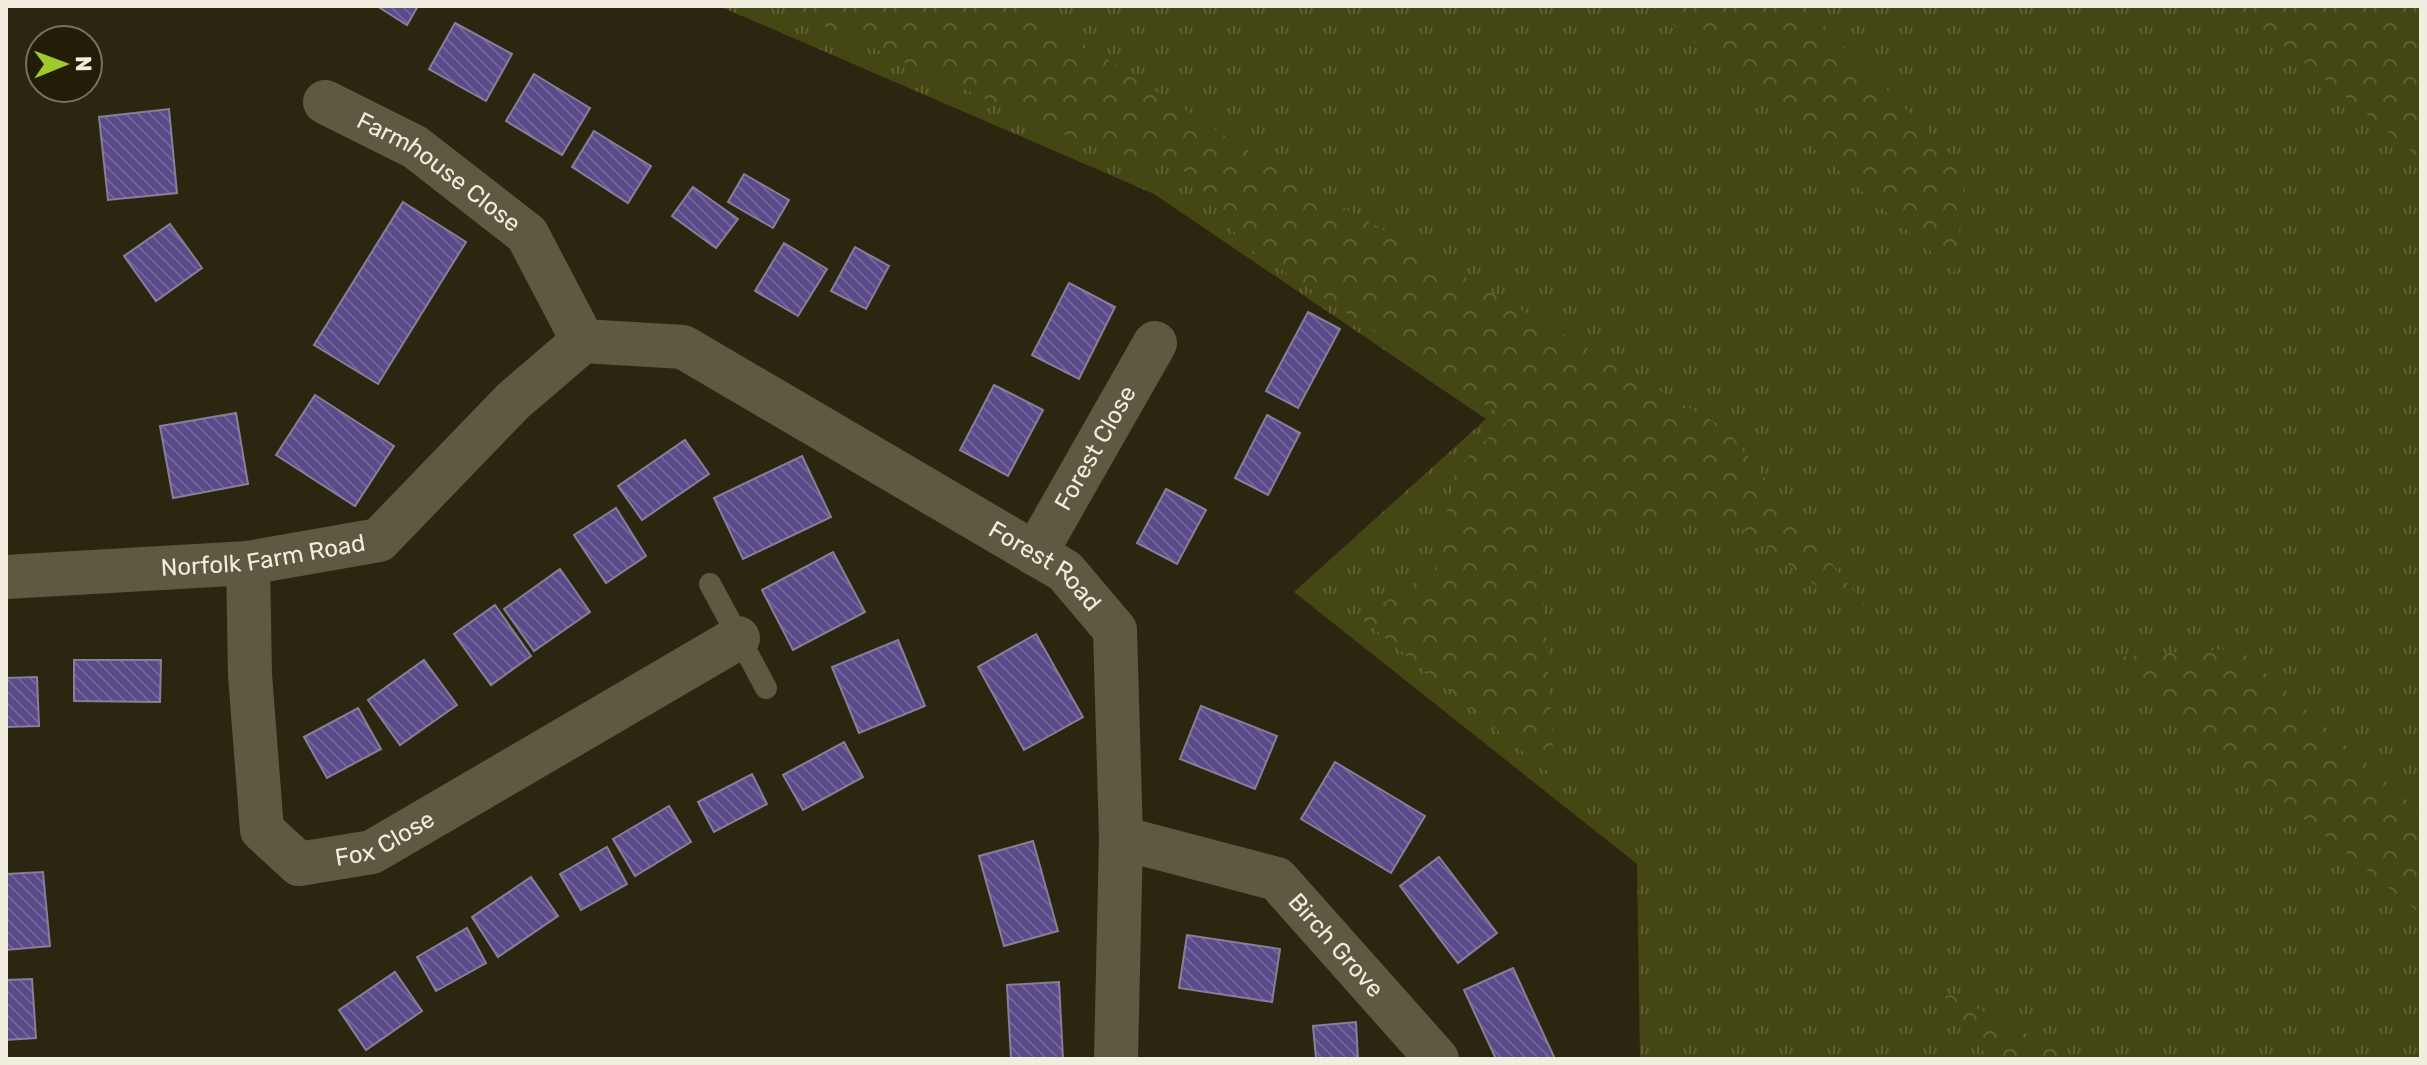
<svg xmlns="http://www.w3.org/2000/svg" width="2427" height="1065" font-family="Rubik,sans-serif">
	<defs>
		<pattern id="grass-tufts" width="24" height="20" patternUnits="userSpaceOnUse" patternTransform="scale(2)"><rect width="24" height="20" fill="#444613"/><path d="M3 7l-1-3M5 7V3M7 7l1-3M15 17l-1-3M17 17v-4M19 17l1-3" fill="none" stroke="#5f6135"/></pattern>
		<pattern id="forest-crowns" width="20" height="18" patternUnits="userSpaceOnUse" patternTransform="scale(2)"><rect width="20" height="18" fill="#444613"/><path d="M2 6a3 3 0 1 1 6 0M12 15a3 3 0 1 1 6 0" fill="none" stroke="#5f6135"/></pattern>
		<pattern id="building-back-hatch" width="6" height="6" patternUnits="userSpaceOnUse" patternTransform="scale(2)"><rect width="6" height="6" fill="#5a4a89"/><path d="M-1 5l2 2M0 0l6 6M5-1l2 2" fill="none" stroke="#726499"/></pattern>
	</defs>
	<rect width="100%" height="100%" fill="#2c2610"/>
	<!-- grass -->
	<path fill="url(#grass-tufts)" d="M719,6H2421V1059H1640L1637,864L1294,592L1486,419L1154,194Z"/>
	<!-- forest -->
	<g fill="url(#forest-crowns)">
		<path d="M780,6H1025L1264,161L1726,429L1900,650L1741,528L1538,514L1555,778L1361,618L1435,569L1456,468L1508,420L1244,245L1190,173L1085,144Z"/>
		<path d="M1652,6H1804L1967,171L1954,272Z"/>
		<path d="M2235,6H2421V159Z"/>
		<path d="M2238,648L2421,813V914L2105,658Z"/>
		<path d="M1939,989L2077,1059H1989Z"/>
	</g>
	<!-- building -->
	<g fill="url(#building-back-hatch)" stroke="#858099" stroke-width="2">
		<path d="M377,6H418L407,25Z"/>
		<path d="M455,23L512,54L486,101L429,69Z"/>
		<path d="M534,74L590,108L562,155L506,121Z"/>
		<path d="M169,109L177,193L108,200L99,117Z"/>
		<path d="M594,131L651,166L628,203L572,167Z"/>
		<path d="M744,174L789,200L773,228L728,202Z"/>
		<path d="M693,187L738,219L716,248L672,216Z"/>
		<path d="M403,202L466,242L378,384L314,345Z"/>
		<path d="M170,224L202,268L156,301L124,256Z"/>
		<path d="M784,243L827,269L798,316L755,291Z"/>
		<path d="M855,247L889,266L866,309L831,291Z"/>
		<path d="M1069,283L1115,307L1079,379L1032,355Z"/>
		<path d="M1308,312L1340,329L1298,408L1266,391Z"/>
		<path d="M994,385L1043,410L1008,476L960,450Z"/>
		<path d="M315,395L394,446L355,506L276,455Z"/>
		<path d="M236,413L248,484L173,498L160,426Z"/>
		<path d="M1267,415L1300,433L1268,495L1235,478Z"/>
		<path d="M685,440L709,474L642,520L618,486Z"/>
		<path d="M802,456L831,517L743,559L714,498Z"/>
		<path d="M1166,489L1206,510L1177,564L1137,543Z"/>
		<path d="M616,508L646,556L606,583L574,535Z"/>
		<path d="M833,552L865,612L793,650L762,590Z"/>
		<path d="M560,569L590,612L534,651L504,609Z"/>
		<path d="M495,605L531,656L491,685L454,634Z"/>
		<path d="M1036,634L1083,717L1024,750L978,667Z"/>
		<path d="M898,640L925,706L859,733L832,667Z"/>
		<path d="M74,660H161L160,702L74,701Z"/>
		<path d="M424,660L457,705L400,745L368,700Z"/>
		<path d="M37,677L39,726L6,727V678Z"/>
		<path d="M1201,706L1277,736L1255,789L1180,759Z"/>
		<path d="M358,708L381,749L327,778L304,737Z"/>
		<path d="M844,742L863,777L803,810L783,775Z"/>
		<path d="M1335,762L1425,816L1391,873L1301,819Z"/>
		<path d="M752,774L767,804L714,832L698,802Z"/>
		<path d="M669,806L691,842L635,876L613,839Z"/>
		<path d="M1033,841L1058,931L1004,946L979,856Z"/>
		<path d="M607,847L627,884L581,910L560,874Z"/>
		<path d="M1439,857L1497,933L1458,963L1400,886Z"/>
		<path d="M43,872L50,946L6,950V874Z"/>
		<path d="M531,877L558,916L498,957L472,917Z"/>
		<path d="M467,928L486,963L436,991L417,957Z"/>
		<path d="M1187,935L1280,949L1272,1002L1179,988Z"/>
		<path d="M1513,968L1555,1059H1496L1464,990Z"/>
		<path d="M395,972L422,1011L366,1050L339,1010Z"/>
		<path d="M32,979L36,1038L6,1040V980Z"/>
		<path d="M1059,982L1063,1059H1011L1007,985Z"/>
		<path d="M1356,1022L1358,1059H1316L1313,1026Z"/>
	</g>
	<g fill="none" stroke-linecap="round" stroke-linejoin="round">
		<!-- service -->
		<path stroke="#5f5941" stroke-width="22" d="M710,584L766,688"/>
		<!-- minor -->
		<g stroke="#5f5941" stroke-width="44">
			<path id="s1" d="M325,102L415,147L527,234L583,341"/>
			<path id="s2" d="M583,341L683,347L1065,571L1115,630L1121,838L1116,1059"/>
			<path id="s3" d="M1035,554L1155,343"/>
			<path id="s4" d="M248,563L250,675L262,830L299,864L372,852L738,638"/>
			<path id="s5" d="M6,577L248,563L379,540L513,401L583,341"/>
			<path id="s6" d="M1121,838L1277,879L1437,1059"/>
		</g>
	</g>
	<g text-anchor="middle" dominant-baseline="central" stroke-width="8" stroke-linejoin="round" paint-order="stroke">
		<!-- street labels -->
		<g font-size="24" fill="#f1eee0" stroke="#221d06">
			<text stroke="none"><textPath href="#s1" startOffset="134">Farmhouse Close</textPath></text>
			<text stroke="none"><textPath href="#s3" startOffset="122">Forest Close</textPath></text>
			<text stroke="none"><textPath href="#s5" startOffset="258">Norfolk Farm Road</textPath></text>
			<text stroke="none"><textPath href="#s2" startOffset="524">Forest Road</textPath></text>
			<text stroke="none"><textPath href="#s4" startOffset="408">Fox Close</textPath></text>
			<text stroke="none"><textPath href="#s6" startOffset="250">Birch Grove</textPath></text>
		</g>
	</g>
	<!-- border -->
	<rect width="2427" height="1065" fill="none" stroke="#f1eee0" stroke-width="16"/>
	<!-- north arrow -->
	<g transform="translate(64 64) rotate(89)"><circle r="38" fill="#221d06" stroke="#75715d" stroke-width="2"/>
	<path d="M0-6L14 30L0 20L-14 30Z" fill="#a0ca2c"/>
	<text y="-12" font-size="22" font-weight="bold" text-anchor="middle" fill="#f1eee0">N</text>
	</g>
</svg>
